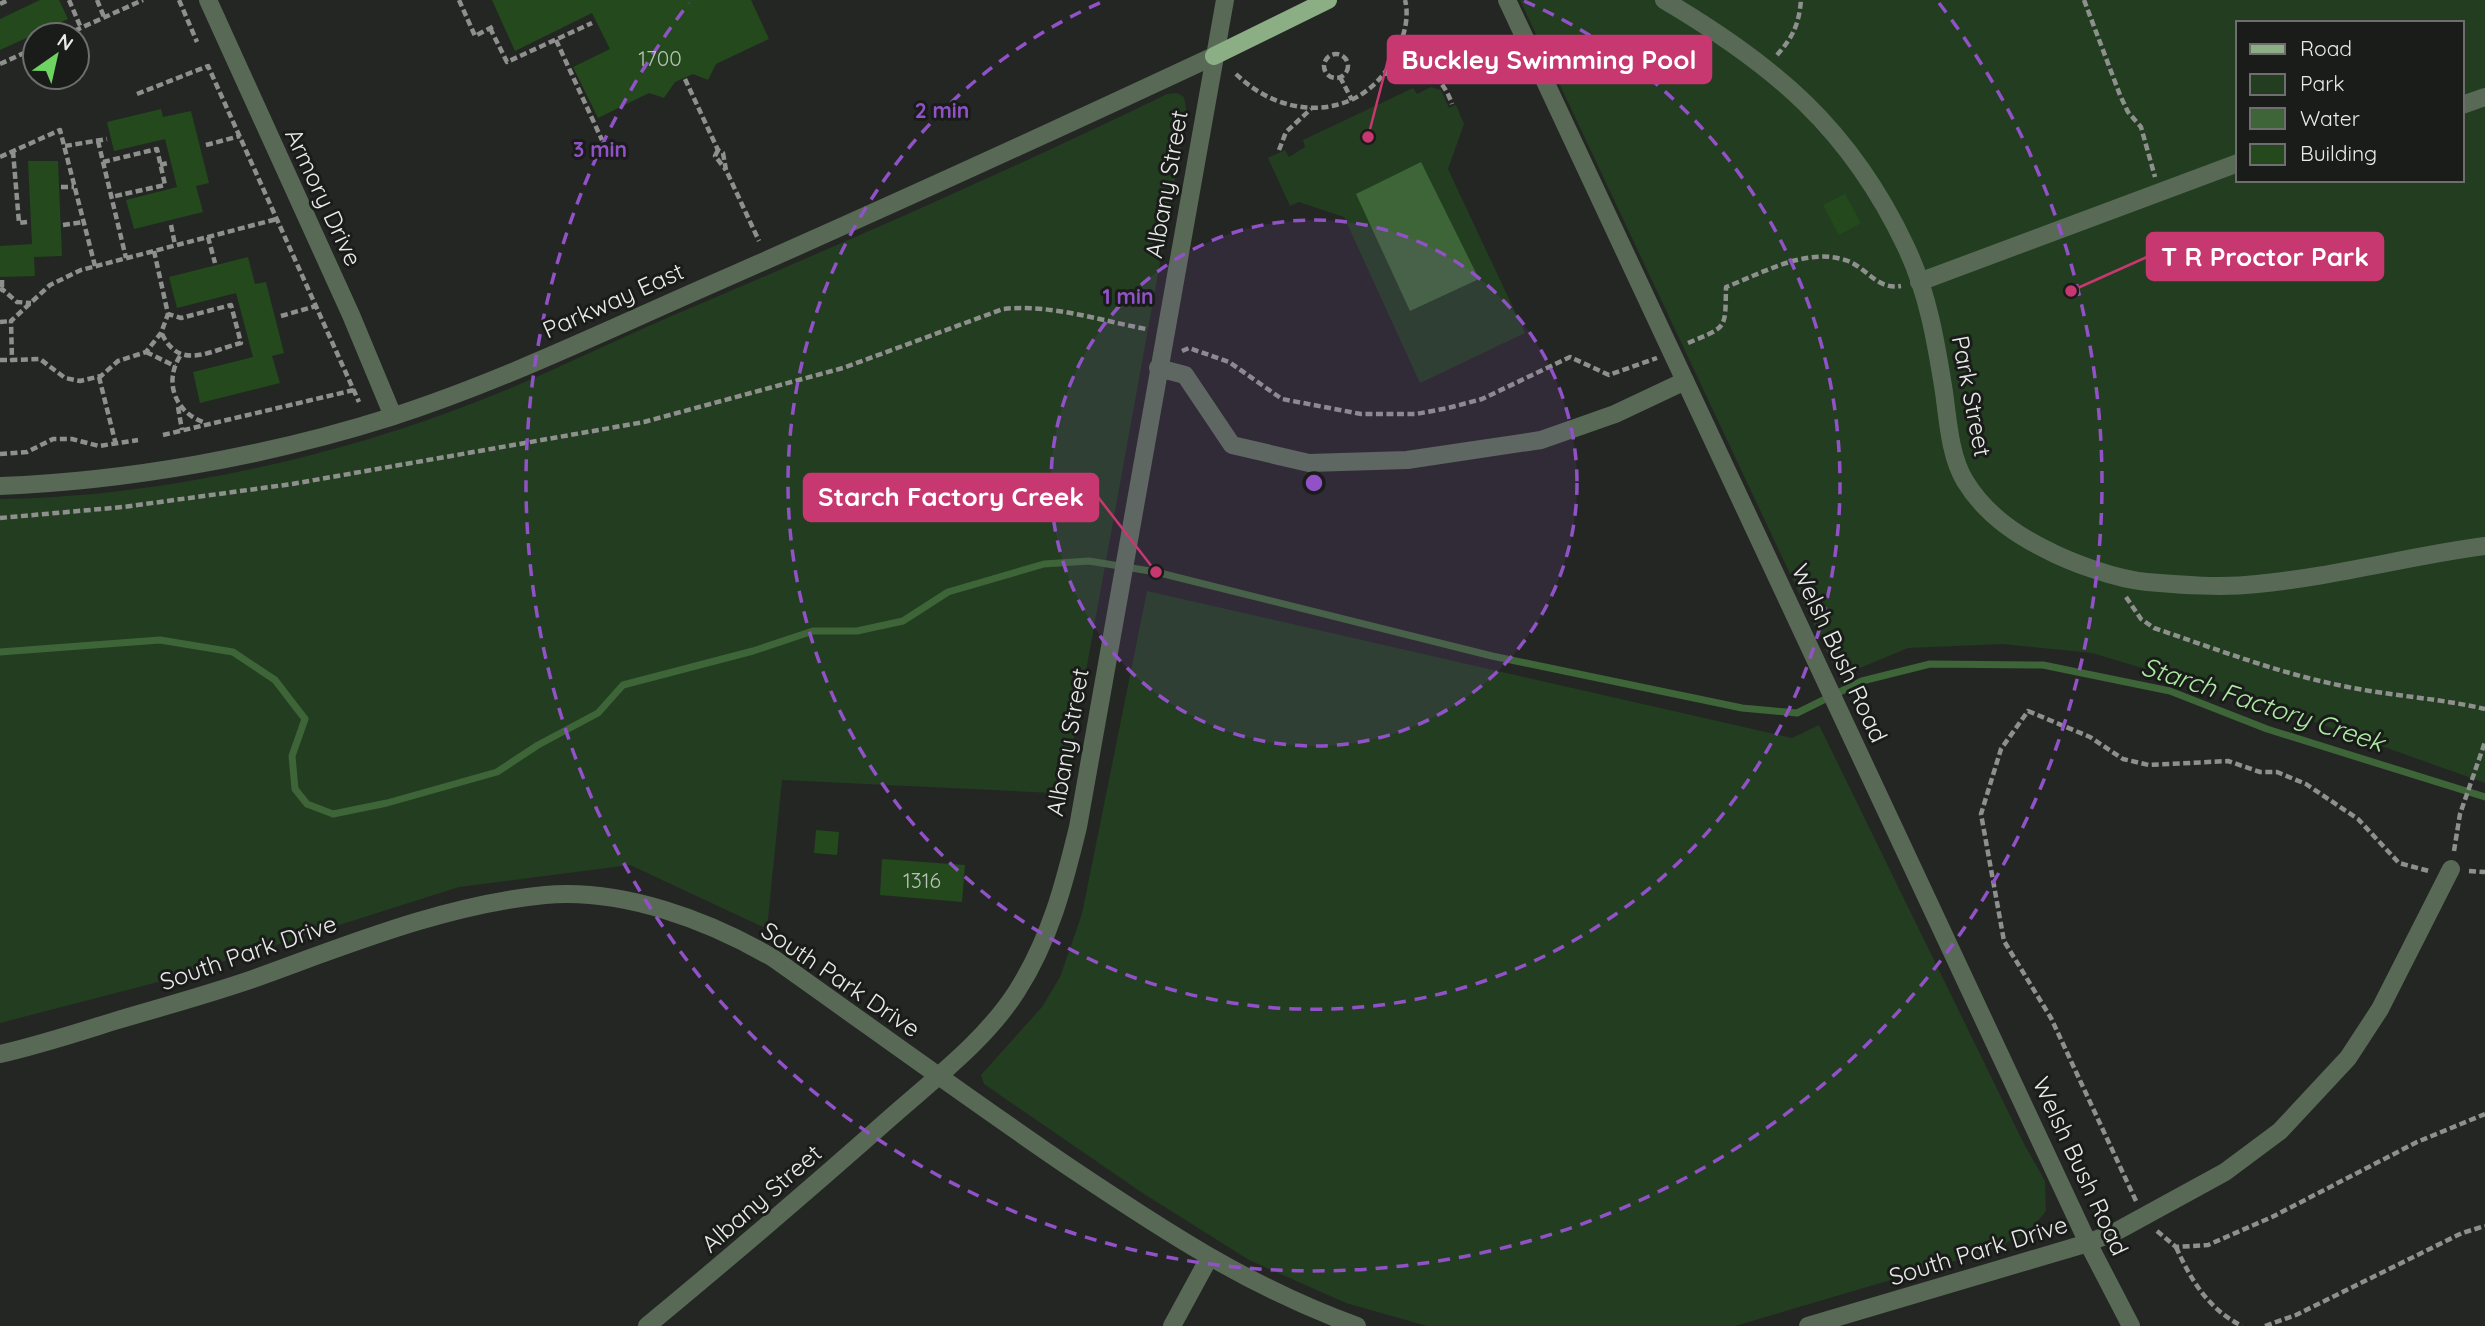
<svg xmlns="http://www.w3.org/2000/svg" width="2485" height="1326" font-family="Quicksand,sans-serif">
	<rect width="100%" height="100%" fill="#242624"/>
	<!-- green -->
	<g fill="#233d20" fill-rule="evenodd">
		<path d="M1520,0H2485V783L2278,709L2092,653L2003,644L1908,648L1843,675L1837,661L1832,663ZM2238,23H2462V180H2238Z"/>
		<path d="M1431,87L1441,90L1449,108L1456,105L1464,124L1448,169L1525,333L1420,383L1344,217L1299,202L1290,206L1268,158L1285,150L1289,157L1305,147L1303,140L1413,88L1417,94Z"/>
		<path d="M1177,93L1184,97L1187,114L1063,798L1054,793L782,780L767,929L630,865L459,887L162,981L0,1023V499C152,498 334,458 476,402C549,374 620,337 693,307C852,239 1011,170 1167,94Z"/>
		<path d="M1147,591L1792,738L1819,725L2023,1142L2045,1181L2046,1211L2028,1233L1989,1251L1735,1326H1427L1346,1303L1249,1260L1141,1192L984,1084L981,1075L1042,1007L1060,977L1082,914Z"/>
	</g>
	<!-- water -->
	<path fill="#3d6538" d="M1421,162L1479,279L1410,311L1356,194Z"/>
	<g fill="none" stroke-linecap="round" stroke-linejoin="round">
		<!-- stream -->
		<path stroke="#3d6538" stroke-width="7" d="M0,652L160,640L233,652L275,680L305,719L292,756L295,789L307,804L333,814L387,803L497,772L538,745L598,713L623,685L753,651L813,631H857L903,621L948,592L1044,564L1089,561L1156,572L1492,656L1742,708L1797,713L1862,681L1930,664L2043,665L2170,691L2267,729L2485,797"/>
	</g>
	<!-- building -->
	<g fill="#23491d">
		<path d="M40,0H59L68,19L0,50V19Z"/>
		<path d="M492,0H751L769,39L716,64L708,80L693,74L675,82L664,98L649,93L598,118L573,67L610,49L592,13L515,51Z"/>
		<path d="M161,109L163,117L191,111L209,183L196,186L203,212L134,229L126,200L177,187L165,139L114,151L107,122Z"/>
		<path d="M28,161H58L62,256L34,257L35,276L0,277V246L32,244Z"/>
		<path d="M1845,194L1861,223L1839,235L1823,205Z"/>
		<path d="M248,257L255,284L266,282L284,353L272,356L280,383L200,403L193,372L253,357L236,293L177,308L169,277Z"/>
		<path d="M816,830L839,832L837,855L814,853Z"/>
		<path d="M882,859L965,865L962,902L880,895Z"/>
	</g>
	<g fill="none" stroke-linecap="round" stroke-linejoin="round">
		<!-- path -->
		<g stroke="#8e908e" stroke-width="4.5" stroke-dasharray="7 3.5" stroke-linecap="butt">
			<path d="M69,0L81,28"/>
			<path d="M97,0L104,17"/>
			<path d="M179,0L197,42"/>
			<path d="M459,0L475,36L494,26"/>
			<path d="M2084,0L2120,95L2128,112L2141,127L2155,177"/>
			<path d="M0,4L8,0"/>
			<path d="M490,28L507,62L592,23"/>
			<path d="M38,34V35"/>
			<path d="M65,35L143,0"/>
			<path d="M556,40L602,140"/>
			<circle cx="1336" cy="66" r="12"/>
			<path d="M1777,55C1793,37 1799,24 1801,0"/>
			<path d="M0,64L35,48"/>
			<path d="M1236,74C1288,125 1370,120 1399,47C1405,32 1409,16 1405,0"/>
			<path d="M1384,74C1419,66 1439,68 1452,104"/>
			<path d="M1340,77L1352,100"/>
			<path d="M685,79L718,150L723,153L726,170L759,241"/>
			<path d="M137,94L208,66L359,402"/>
			<path d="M98,141L126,258"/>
			<path d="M206,145L240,136"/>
			<path d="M65,146L107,139"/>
			<path d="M718,150L715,156L726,170"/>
			<path d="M1279,150L1286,132L1311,109"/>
			<path d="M13,151L19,223L27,222"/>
			<path d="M0,157L60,130L95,266"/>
			<path d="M103,162L157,149L165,185L111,197"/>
			<path d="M160,165L168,163"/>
			<path d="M61,187H74"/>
			<path d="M63,225L83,222"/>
			<path d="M171,225L175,245"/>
			<path d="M208,237L215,263"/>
			<path d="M154,251L168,314L161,333L146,352L118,361L101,376L80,381L65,378L40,359L12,360L11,321L50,285L81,270L277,219"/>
			<path d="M2,280V289"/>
			<path d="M0,291L2,289L17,302L31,303"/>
			<path d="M281,316L316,306"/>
			<path d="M0,322L11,321"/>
			<path d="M162,334C180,371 209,351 241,343L231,305L181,318L168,314"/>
			<path d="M1688,343C1728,326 1725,330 1726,287C1763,273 1808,246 1848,261C1868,269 1877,290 1901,286"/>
			<path d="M1182,351L1189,348L1229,362L1282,399L1361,414H1416L1448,408L1482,399L1570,357L1609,375L1657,358"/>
			<path d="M146,352L175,366"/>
			<path d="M180,356C163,383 176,414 206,423"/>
			<path d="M0,360H12"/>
			<path d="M99,377L116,445"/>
			<path d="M178,407L182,430"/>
			<path d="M163,435L354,390"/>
			<path d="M0,454L27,452L53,439H72L99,446L138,440"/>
			<path d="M0,518L123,507L292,484L644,422L843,368L1003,309C1051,304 1098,320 1146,329"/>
			<path d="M2126,597L2141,619L2154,628C2216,649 2278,673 2343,686C2390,696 2438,698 2485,709"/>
			<path d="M2454,851L2460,814L2485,742"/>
			<path d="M2469,871L2485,872"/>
			<path d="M2136,1201L2051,1018L2004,941L1981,814L2001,749L2028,711L2090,737L2123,759L2149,765L2228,761L2260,772H2277L2306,784L2358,819L2399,863L2429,871"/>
			<path d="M2157,1231L2176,1247L2208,1245L2272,1217L2417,1142L2485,1114"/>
			<path d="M2176,1247C2191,1280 2208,1309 2242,1326"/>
			<path d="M2265,1326L2296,1315L2462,1233L2485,1226"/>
		</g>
		<!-- minor -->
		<g stroke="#586a56" stroke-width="18">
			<path d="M208,0L351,315L393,416"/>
			<path d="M1507,0L2088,1243L2131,1326"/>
			<path d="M1664,0C1774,65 1850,128 1906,247C1928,293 1936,342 1944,392C1948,421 1950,456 1965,481C1983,511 2013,533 2043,548C2071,563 2116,579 2147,582C2182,585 2222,588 2257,584C2333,577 2409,556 2485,546"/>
			<path d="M2462,105L2485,97"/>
			<path d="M1919,282L2238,163"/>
			<path d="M1158,368L1185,375L1232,445L1309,463L1407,460L1541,440L1615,414L1685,381"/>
			<path d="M0,486C128,481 268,456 391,417C500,382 605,331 710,285C879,211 1047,134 1214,56"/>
			<path d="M0,1054C40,1045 79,1032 118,1020C162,1007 206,995 250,980C345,946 443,905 545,895C622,888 708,920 773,958C872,1028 969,1099 1069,1167C1163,1230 1249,1287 1357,1326"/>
			<path d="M647,1326C729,1258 810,1189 890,1118C934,1079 985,1041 1017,991C1050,939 1064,885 1078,827L1225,0"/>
			<path d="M1172,1326L1209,1258"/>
			<path d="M1808,1326L2088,1243L2119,1230L2225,1172L2280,1131L2348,1058L2380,1009L2451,869"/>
		</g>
		<!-- major -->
		<path stroke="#8bae85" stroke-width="18" d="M1214,56L1328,0"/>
	</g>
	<!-- distance rings -->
	<circle cx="1314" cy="483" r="263" fill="#9152c7" fill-opacity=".12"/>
	<g fill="none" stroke="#9152c7" stroke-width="3.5" stroke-dasharray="12 9">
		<circle cx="1314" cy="483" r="263"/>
		<path d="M1524 1A526 526 0 1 1 1104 1"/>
		<path d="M1939 3A788 788 0 1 1 689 3"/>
	</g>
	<g text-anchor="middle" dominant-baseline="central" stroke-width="6" stroke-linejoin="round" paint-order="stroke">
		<!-- number labels -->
		<g font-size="21" fill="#b8c2b6">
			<text x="660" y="58">1700</text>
			<text x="922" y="880">1316</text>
		</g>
		<!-- street labels -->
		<g font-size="24" fill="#e9eae9" stroke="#1a1c1a">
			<text transform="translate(1166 184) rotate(-80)">Albany Street</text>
			<text transform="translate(324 197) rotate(65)">Armory Drive</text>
			<text transform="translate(613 300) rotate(-24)">Parkway East</text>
			<text transform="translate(1972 396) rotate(79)">Park Street</text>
			<text transform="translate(1840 653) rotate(65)">Welsh Bush Road</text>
			<text transform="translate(1067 742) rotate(-80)">Albany Street</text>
			<text transform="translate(248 952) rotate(-19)">South Park Drive</text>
			<text transform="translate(841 979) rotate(34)">South Park Drive</text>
			<text transform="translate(2081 1166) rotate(65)">Welsh Bush Road</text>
			<text transform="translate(761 1198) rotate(-41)">Albany Street</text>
			<text transform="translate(1978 1250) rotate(-17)">South Park Drive</text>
		</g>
		<!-- water labels -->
		<g font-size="26" font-style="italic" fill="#aeeba5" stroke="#1a1c1a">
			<text transform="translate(2263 704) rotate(18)">Starch Factory Creek</text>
		</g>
	</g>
	<circle cx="1314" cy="483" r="10" fill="#9152c7" stroke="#1a1c1a" stroke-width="3.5"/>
	<g font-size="21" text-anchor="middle" font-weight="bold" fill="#9152c7" stroke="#1a1c1a" stroke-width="6" stroke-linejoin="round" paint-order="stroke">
		<text x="942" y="118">2 min</text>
		<text x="600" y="157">3 min</text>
		<text x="1128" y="304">1 min</text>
	</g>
	<!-- callouts -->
	<path fill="none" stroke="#c83870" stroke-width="2.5" d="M1368 137L1388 60M2071 291L2147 257M1156 572L1098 497"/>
	<g fill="#c83870" stroke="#1a1c1a" stroke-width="2.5">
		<circle cx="1368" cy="137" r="7"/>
		<circle cx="2071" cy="291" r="7"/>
		<circle cx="1156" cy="572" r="7"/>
	</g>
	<g fill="#c83870" stroke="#c83870" stroke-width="2.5">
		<rect x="1388" y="36" width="323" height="47" rx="7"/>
		<rect x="2147" y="233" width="236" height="47" rx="7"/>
		<rect x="804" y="474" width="294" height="47" rx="7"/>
	</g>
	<g font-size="26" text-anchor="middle" font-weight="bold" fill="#fff">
		<text x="1549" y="69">Buckley Swimming Pool</text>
		<text x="2265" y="266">T R Proctor Park</text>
		<text x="951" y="506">Starch Factory Creek</text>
	</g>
	<!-- legend -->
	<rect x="2236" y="21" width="228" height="161" fill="#1a1c1a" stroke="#6d6e6d" stroke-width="2"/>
	<rect x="2250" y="44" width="35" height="10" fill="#8bae85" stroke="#6d6e6d" stroke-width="2"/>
	<text x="2300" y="56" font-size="21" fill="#e9eae9">Road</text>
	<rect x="2250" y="74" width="35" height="21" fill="#233d20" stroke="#6d6e6d" stroke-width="2"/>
	<text x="2300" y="91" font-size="21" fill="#e9eae9">Park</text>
	<rect x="2250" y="108" width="35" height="21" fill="#3d6538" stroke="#6d6e6d" stroke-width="2"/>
	<text x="2300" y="126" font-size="21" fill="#e9eae9">Water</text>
	<rect x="2250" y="144" width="35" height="21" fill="#23491d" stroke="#6d6e6d" stroke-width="2"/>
	<text x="2300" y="161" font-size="21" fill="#e9eae9">Building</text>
	<!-- north arrow -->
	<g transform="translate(56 56) rotate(34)"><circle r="33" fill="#1a1c1a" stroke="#6d6e6d" stroke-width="2"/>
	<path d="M0-5L12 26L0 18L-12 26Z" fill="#6ed360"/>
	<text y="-10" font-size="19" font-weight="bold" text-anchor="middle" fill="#e9eae9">N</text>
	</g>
</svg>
